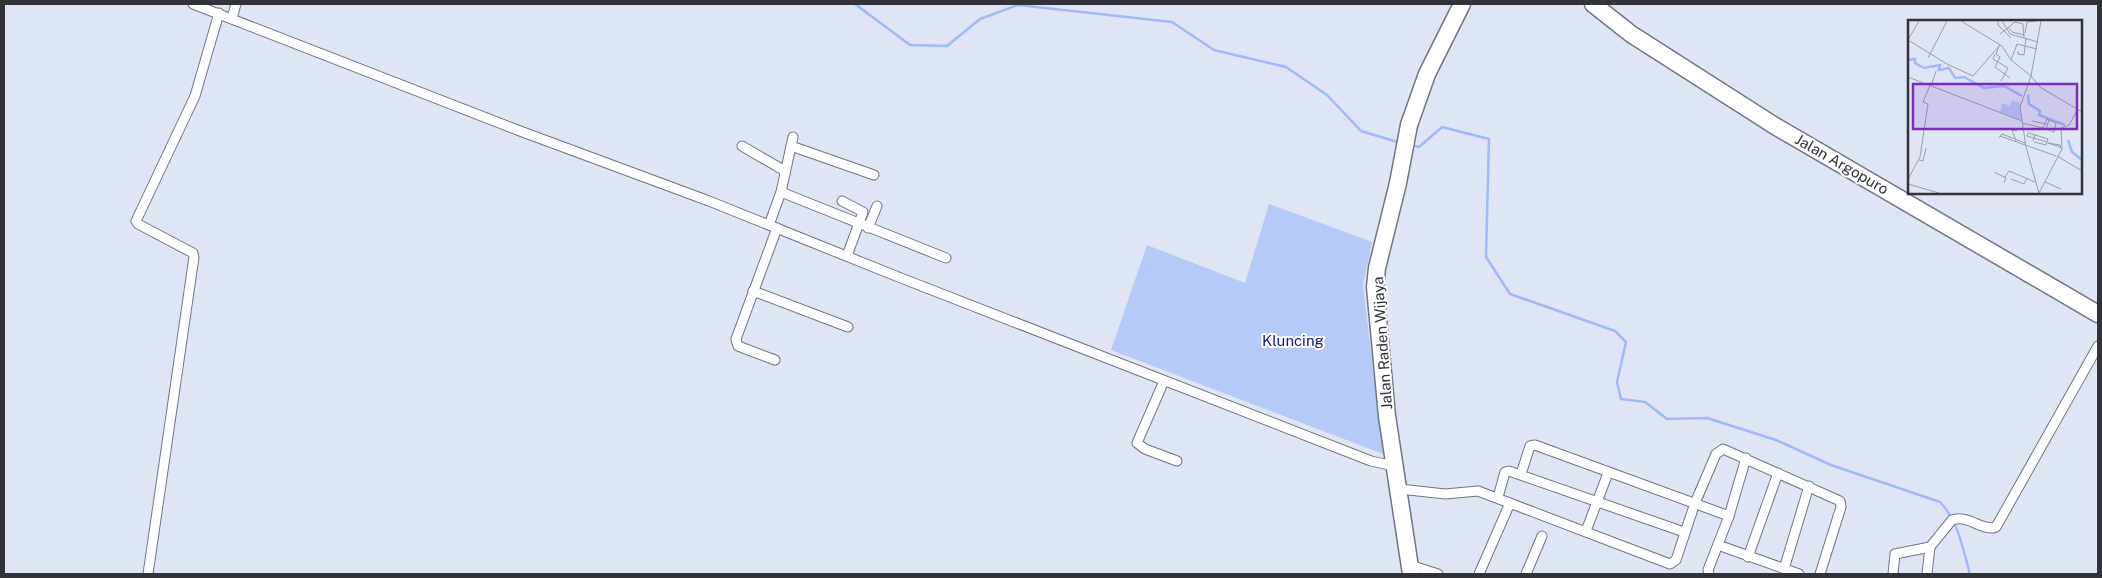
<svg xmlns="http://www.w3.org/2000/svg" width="2102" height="578" font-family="'Public Sans',sans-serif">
	<rect width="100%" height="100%" fill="#dfe5f4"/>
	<!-- green -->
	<path fill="#b6caf7" d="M1269,204L1372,242L1363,285L1383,454L1111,350L1147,245L1245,283Z"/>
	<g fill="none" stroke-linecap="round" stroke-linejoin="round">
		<!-- stream -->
		<g stroke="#9fbaf8" stroke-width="2.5">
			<path d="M855,4L910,45L947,46L980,19L1018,5L1172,22L1214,50L1286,67L1327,95L1361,131L1401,143"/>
			<path d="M1411,145L1419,147L1442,127L1489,139L1486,257L1510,294L1615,331L1626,342L1617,382L1621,399L1645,402L1667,419L1707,418L1776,440L1831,465L1940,502C1958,521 1962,546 1969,570V574"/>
		</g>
		<defs>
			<g id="street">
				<path d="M193,4L520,131L709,201L901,278L1371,461L1394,466"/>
				<path d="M232,18L236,4"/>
				<path d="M742,146L785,171"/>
				<path d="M791,146L874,175"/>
				<path d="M781,192L946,258"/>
				<path d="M842,201L863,212L847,256"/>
				<path d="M769,225L781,192L793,137"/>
				<path d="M868,228L877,206"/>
				<path d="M753,291L848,327"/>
				<path d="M775,360L738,346L736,339L777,228"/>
				<path d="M1164,381L1137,443L1145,449L1177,461"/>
				<path d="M1521,474L1530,446L1535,445L1729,516"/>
				<path d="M1400,489L1445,494L1478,491L1670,564L1676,560L1695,503L1716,454L1723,449L1840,501L1841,507L1820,574"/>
				<path d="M1498,497L1505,472L1509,471L1684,532"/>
				<path d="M1586,531L1608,473"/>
				<path d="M1718,545L1799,574"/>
				<path d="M1748,557L1778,473"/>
				<path d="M1410,565L1438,574"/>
				<path d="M1784,569L1809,486"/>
				<path d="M148,574L194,257L193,253L138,224L136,221L195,96L219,13"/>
				<path d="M1479,574L1510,503"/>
				<path d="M1526,574L1542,536"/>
				<path d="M1709,574L1708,570L1729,516L1746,458"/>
				<path d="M1893,574L1895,554L1930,547L1952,520C1968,514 1983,532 1996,527L2098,346"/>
				<path d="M1927,574L1930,547"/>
			</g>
			<g id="highway">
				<path d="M1593,4L1631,34L1775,126L2098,314"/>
				<path d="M1411,574L1387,416L1375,287L1377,268L1398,183L1409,125L1427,74L1462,4"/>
			</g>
		</defs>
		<!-- street casing -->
		<use href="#street" stroke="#6f7582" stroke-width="11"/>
		<!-- highway casing -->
		<use href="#highway" stroke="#6f7582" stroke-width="19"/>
		<!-- street -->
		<use href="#street" stroke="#fff" stroke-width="9"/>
		<!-- highway -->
		<use href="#highway" stroke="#fff" stroke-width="16"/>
	</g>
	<g text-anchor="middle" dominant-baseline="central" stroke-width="4" stroke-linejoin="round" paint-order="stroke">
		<!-- street labels -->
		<g font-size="15" fill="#313339" stroke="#fff">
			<text transform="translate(1842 164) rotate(30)">Jalan Argopuro</text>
			<text transform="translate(1382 343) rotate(-94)">Jalan Raden Wijaya</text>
		</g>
		<!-- park labels -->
		<g font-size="15" fill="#0c2278" stroke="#fff">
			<text x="1293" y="340">Kluncing</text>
		</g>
	</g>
	<!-- overview -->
	<g transform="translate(1908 20)">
		<rect width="174" height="174" fill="#dfe5f4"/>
		<path d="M104,80L112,83L113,100L92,92L94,83L102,86Z" fill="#b6caf7"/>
		<path fill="none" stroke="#9fbaf8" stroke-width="2.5" d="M0,40L7,39V43L16,48L32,45L31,50L41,48L47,58L56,57L76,68L96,66L114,76M120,75L121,84L132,91L131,95L157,105M160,120L164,132L174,140"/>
		<path fill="none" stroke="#999ea9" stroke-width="1" d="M53,1L94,26L103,40L123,56L133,1M90,1V5L103,18M94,1L102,14L130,22M100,7L104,12L117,15M117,13L119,2L128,1M92,14L107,2L115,4L116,18M0,20L39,44L65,56L92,25M0,20L11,1M91,26L88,34L92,37L87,47L102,58M110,31V34L116,35L118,18M87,34L85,39L100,48L93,61M20,38L39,1M103,40L109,24L129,29M0,57L114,101M23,66L28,51M124,101L139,104M114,103L135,108L139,99L141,100L146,102L148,103L146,112L138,109L141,100M127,115L120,113L119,116L139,122M92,116L148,136M91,118L94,114L117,123M108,121L104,110L109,111M125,121L127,115L140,119L138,125L126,122M152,127L140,123L152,125L153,129M149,136L174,151M11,140L15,141L18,128M86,152L98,158L96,163M97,157L101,151L127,162M0,159L12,137L20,84L15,82L22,65M103,159L116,164L119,158M137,162L153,169M0,164L31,173M131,173L154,129L153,108L161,105L170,89M131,173L118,127L112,87L123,56L132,67L174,92"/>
		<path fill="#7b2cbf" fill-opacity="0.15" stroke="#7b2cbf" stroke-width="2.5" d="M5,64H169V109H5Z"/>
		<rect width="174" height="174" fill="none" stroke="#313339" stroke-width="2.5"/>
	</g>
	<!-- border -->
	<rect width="2102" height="578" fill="none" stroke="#313339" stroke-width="10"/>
</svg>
